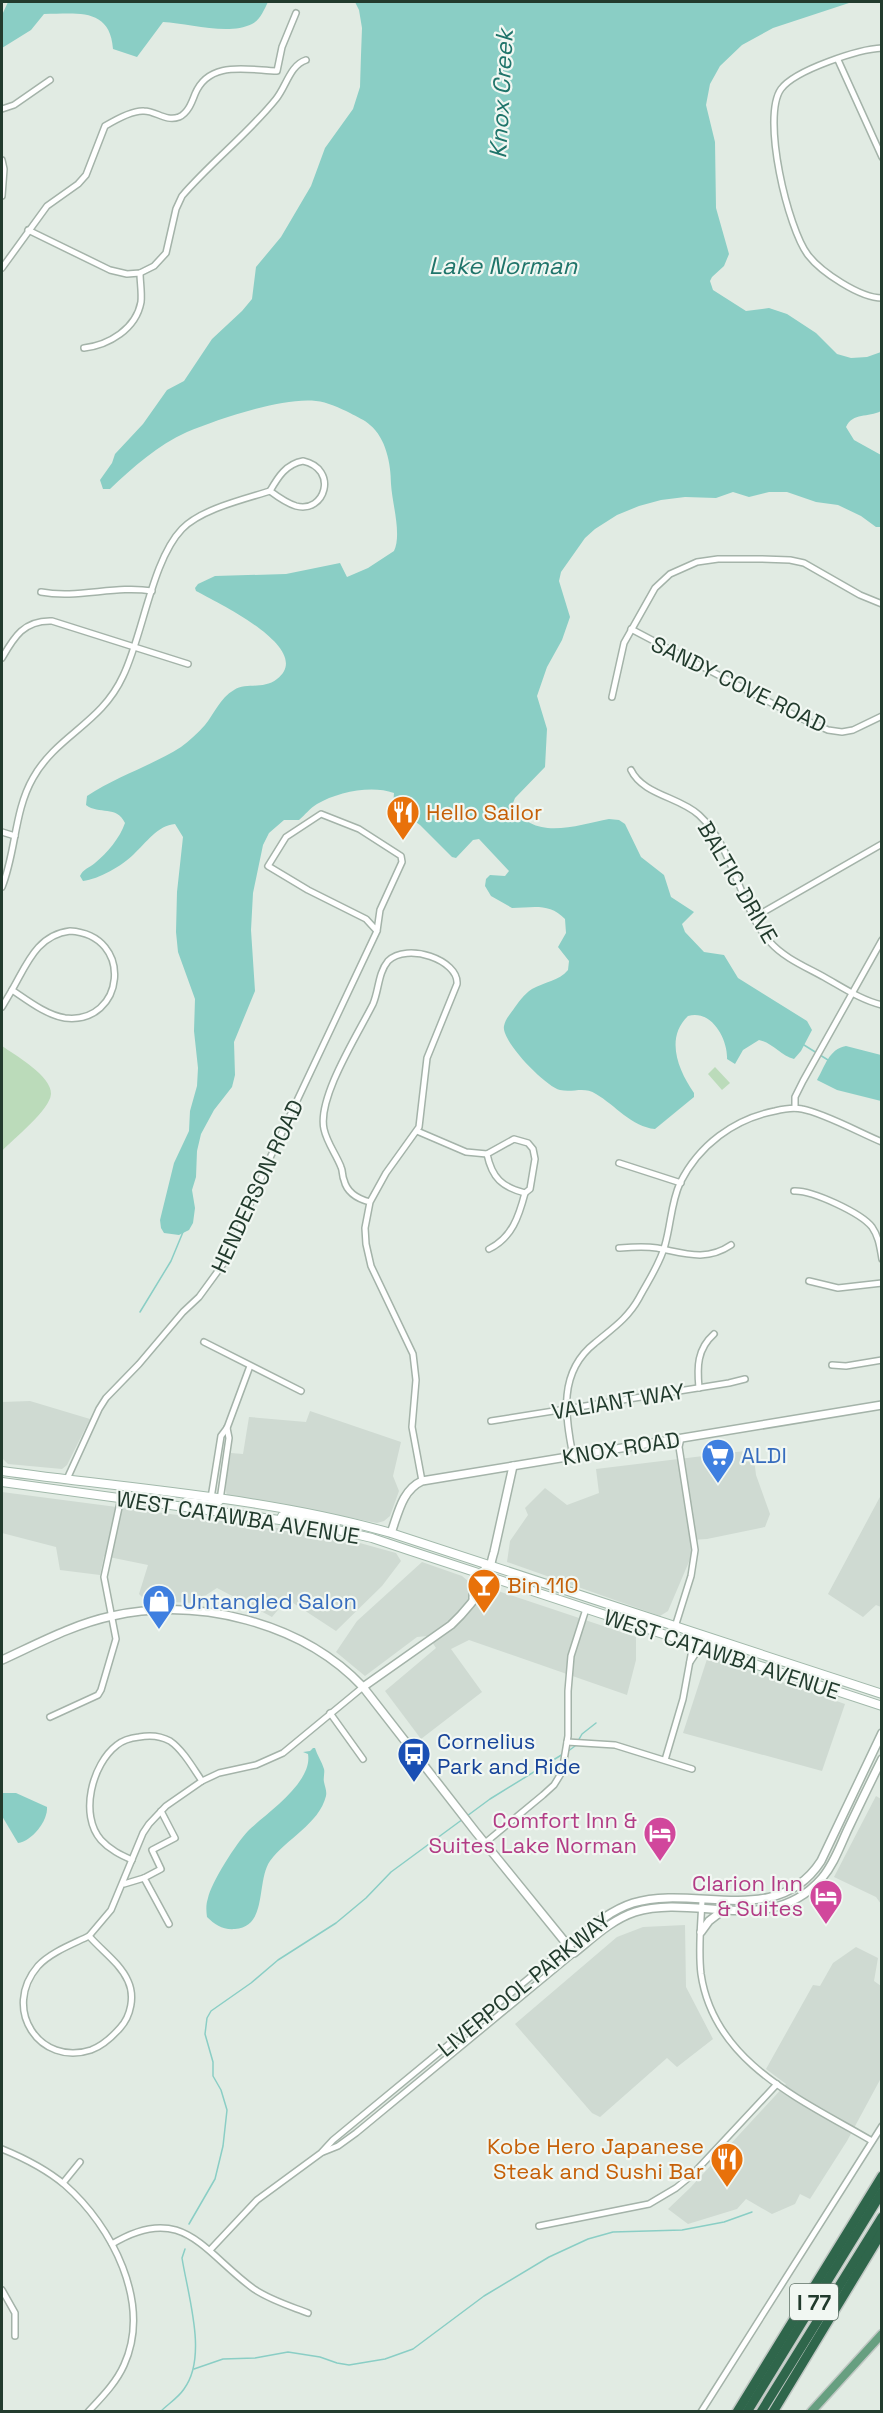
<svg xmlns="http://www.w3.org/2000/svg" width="883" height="2413" font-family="'Space Grotesk',sans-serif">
	<rect width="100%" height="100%" fill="#e1ebe3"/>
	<!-- built -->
	<g fill="#cfdad2">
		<path d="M30,1401L90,1419L67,1465L62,1469L8,1464L2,1458V1402Z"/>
		<path d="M310,1411L401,1442L393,1476L399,1491L390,1516L384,1521L377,1523L282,1504L227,1496L225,1486L231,1453L243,1454L249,1417L306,1422Z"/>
		<path d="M753,1450L756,1475L770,1514L765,1527L707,1539L691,1540V1557L668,1611L660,1616L507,1562L510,1541L528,1515L525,1508L545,1488L567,1505L599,1493L596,1469Z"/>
		<path d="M2,1492L331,1535L396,1553L401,1561L382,1586L336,1631L287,1599L272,1617L217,1588L194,1603L146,1601L139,1594L148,1565L104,1556L100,1575L60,1570L56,1547L2,1533Z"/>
		<path d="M881,1495V1607L876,1605L863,1617L828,1594Z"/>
		<path d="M422,1562L462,1576L468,1581L636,1637V1660L627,1695L469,1640L451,1649L482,1692L421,1739L385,1691L436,1648L428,1636L417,1637L365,1676L336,1652L357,1621Z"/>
		<path d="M708,1656L845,1704L822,1771L683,1733Z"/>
		<path d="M876,1796L881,1799V1904L876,1897L834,1877Z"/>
		<path d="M685,1925L686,1987L713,2039L677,2067L667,2058L600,2117L592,2113L515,2024L617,1937L643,1927Z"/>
		<path d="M856,1947L878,1958L874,1981L881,1986V2078L847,2141L810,2199L800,2194L795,2204L772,2214L746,2199L737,2209L688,2224L668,2209L690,2188L786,2084L766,2069L813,1985L820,1986L833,1963Z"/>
	</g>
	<!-- green -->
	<g fill="#bbdbba">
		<path d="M2,1046C15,1055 52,1076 51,1094C50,1110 13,1139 2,1151Z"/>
		<path d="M715,1067L730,1083L722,1090L708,1074Z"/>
	</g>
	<!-- water -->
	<g fill="#8acec5">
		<path d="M8,2H268C264,10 260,20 252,24C228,36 188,23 163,22L137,57L113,49C110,7 77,14 44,14L31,30L2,48V15Z"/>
		<path d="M355,2H852L773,28L742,45L720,66L710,84L706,105L715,142L716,208L729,254L724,266L712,277L710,281L713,290L746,311L769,308L787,314L816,333L837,354L851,358L867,357L881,352V411C868,418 853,412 846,427L854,440L881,455V527H876L861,516L838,505L816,502L787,492H769L749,497L733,492L716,498L685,497L661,500L639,506L617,515L595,529L585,538L561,572L559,581L570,617L562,640L547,667L537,696L547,729L545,767L515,798L513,803C530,843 577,825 609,819L619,820L625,824L641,857L664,875L671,897L694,912L682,924L685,932L704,952L724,955L738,978L807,1021L812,1030L801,1051L794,1059C781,1056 773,1043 759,1040L743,1050L735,1064L727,1059C728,1040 712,1009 688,1016C665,1038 678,1070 694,1093V1097L655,1129C632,1127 615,1105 596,1094C584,1086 573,1093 560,1090C545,1086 501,1041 504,1026C505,1020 510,1014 513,1010C518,1003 524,994 532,989C544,982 559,981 568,970L569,961L558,947L566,933L565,919C549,902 531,908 512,908L491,896L485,886L486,879L490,875L505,876L509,871L479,839L473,840L456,858L452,857L420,825L393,806L394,793C371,785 338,792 317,804C310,808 305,815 299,820H284L269,833L263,845L253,893L251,930L255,991L234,1042L235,1075L232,1087L214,1110L201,1134L197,1151L196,1177L192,1190L195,1208L193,1223L189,1230L179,1235L164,1233L161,1228L160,1220L174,1163L189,1131L190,1111L197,1086L198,1068L194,1031L195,999L178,952L176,932L177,892L183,837L175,824C158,825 146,843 134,854C122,866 99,879 83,881L80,876C83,869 89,868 95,863C107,853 120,838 125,823C117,805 99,815 86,805L87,796C117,776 151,766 181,747C189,741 198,733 205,725C214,714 220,698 234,690C246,682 263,690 277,679C316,649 216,602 196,591L195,588L198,584L215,576L286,574L340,563L347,577L368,568L394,551C402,534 392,503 391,484C391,464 386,438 370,425C365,420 357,417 350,413C340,408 327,402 316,401C283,397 218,419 187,432C158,445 133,467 110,489H103L100,480L112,463L115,454L143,424L167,390L184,381L212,339L242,311L252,299L256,267L281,237L311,186L325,148L353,109L360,87L361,55L362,28L359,10Z"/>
		<path d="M846,1046L881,1055V1101L837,1090L817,1080C825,1066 829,1049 846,1046Z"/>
		<path d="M313,1748H315C317,1755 322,1762 324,1769C325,1773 323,1778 324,1782C325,1787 327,1791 326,1796C319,1824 286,1839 270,1861C256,1881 268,1927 235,1929C223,1930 215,1925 207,1917C206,1910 206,1904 208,1898C211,1883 237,1842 248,1831C265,1814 313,1783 308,1754L303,1752L310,1751Z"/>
		<path d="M2,1793H16L47,1807C48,1821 32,1841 18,1843L2,1816Z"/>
	</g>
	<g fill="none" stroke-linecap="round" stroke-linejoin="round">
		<!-- stream -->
		<g stroke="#8acec5" stroke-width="1.5">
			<path d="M804,1045L828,1060"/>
			<path d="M140,1312L171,1261L183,1232"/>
			<path d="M578,1741L582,1734L596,1723"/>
			<path d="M567,1752L575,1746"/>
			<path d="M467,1816L490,1799L563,1754"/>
			<path d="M189,2224L215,2179L223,2146L227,2110L221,2090L213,2076V2062L205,2034L207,2018L211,2011L251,1983L278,1960L336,1923L366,1898L391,1872L463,1819"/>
			<path d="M194,2369L223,2359L255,2358L288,2352L320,2357L337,2363L349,2365L385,2359L413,2349L484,2296L549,2257L588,2239L613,2232L682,2230L724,2222L752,2212"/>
			<path d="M160,2412C168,2404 178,2398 184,2389C208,2357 188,2296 182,2258L185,2249"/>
		</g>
		<defs>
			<g id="minor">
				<path d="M882,48C859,49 795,70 781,89C761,117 788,229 808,255C821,272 860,298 882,298"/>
				<path d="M838,60L882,157"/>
				<path d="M2,109L14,105L50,80"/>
				<path d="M2,160L4,169L2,196"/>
				<path d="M28,230L110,270L127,274L140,273L154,266L166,253L176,209L182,196C211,162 248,134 276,99C286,87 290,65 306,60"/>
				<path d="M2,268L47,206L78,184L86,175L105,126C115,120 132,110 144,111C156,111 166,122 179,117C188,113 192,102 195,94C209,60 247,70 277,71L282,47L296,13"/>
				<path d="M84,348C109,345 136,329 141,302C142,292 140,282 140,273"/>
				<path d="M303,461C339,469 325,514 296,506C286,503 278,497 270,491C278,477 286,464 303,461Z"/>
				<path d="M41,592C78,599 115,585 152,591"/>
				<path d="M631,629L796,716L828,730L842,732L853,730L882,716"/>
				<path d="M2,658C14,637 24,620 52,621L188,664"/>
				<path d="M612,697L624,643L655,588L670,574L697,562L718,559H762L790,560L804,563L860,595L882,604"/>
				<path d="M631,770C643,795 680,797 699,815C734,847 740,909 770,942C784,958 806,967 824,977C842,987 861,1000 882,1005"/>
				<path d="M2,832L15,836"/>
				<path d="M2,887C16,852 14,811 33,778C57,735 101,724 123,676C143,635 152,560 182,529C201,509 245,499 270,491"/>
				<path d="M755,917L882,844"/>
				<path d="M70,931C135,935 125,1025 65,1018C46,1015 27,1000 12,990C27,964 37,935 70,931Z"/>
				<path d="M2,1007L12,990"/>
				<path d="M795,1108V1097L803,1081L882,940"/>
				<path d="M417,1131L466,1152L487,1154"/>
				<path d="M514,1139L528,1143L533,1149L535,1159L530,1189L525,1193C502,1187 492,1178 487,1154Z"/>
				<path d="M619,1163L681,1183"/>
				<path d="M794,1191C812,1190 861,1213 872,1227C879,1237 880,1248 882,1259"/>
				<path d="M370,1202C358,1199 347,1193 344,1180C342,1176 343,1171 341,1167C336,1154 327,1143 324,1129C317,1098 358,1034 373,1004C379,990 378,973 388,961C407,942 459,960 457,984L427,1058L419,1127L386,1173L370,1202L365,1228L366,1244L371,1266L413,1354L416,1380L412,1427L422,1481"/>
				<path d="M619,1248C632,1247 644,1246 657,1248C684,1253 706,1262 731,1245"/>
				<path d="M489,1249C512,1238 519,1216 525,1193"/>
				<path d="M809,1281L838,1288L882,1283"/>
				<path d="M204,1342L301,1391"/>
				<path d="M832,1365L846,1366L882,1360"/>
				<path d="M699,1388C697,1367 697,1349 714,1334"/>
				<path d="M491,1421L729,1383L745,1379"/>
				<path d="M573,1456C565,1415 558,1372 595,1343C613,1328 628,1318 639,1298C648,1281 660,1264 665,1245C671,1224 671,1203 680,1183C699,1145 734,1119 775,1111C783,1109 793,1107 802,1109C824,1113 860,1133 882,1142"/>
				<path d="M67,1479L99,1409L106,1398L139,1364L183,1312L199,1297L226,1260L269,1160L377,931L380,910L402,862L401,856L359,829L321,814L286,837L268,866L308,890L366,919L377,931"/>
				<path d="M211,1498L221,1436L227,1428L250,1366"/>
				<path d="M220,1500L229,1438L227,1428"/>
				<path d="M675,1627L691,1576L695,1550L679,1447L681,1438"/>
				<path d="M690,1662L696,1653L703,1648"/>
				<path d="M330,1713L363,1759"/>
				<path d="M50,1717L98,1695L101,1690L116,1639L104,1577L121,1498"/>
				<path d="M567,1742L615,1745L692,1769"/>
				<path d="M665,1760L683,1699L693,1644"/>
				<path d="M161,1811L175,1838L152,1850L161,1869L144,1878L169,1924"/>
				<path d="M485,1843L543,1795L554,1785L562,1772L568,1736V1691L571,1656L586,1609"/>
				<path d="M132,1860C121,1855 110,1850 101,1840C79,1815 92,1764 117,1745C123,1740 131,1738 139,1737C149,1735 161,1736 170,1741C183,1750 193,1768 202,1781"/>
				<path d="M124,1884L144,1878"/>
				<path d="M702,1900C701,1924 698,1949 701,1974C714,2063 802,2100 872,2141"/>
				<path d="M89,1936L111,1910L143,1833L149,1824L166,1806L202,1781L219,1773L256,1765L283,1753L363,1687"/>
				<path d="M89,1936C102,1951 120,1963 128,1981C135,1996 131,2016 120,2028C112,2037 102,2046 91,2050C40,2067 1,2009 38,1966C51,1952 73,1944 89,1936Z"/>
				<path d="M2,2149C24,2158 46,2169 65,2185C112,2226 152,2303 124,2365C116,2383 102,2397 88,2412"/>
				<path d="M323,2152L338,2146L356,2133L574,1953"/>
				<path d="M63,2183L80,2162"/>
				<path d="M539,2226L649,2204L676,2188L692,2175L777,2084"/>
				<path d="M112,2244C183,2201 204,2253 254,2289C270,2300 290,2306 308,2313"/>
				<path d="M210,2250L257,2200L321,2153L333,2140L568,1946"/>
				<path d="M2,2290L15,2313V2336"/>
				<path d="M701,2412L882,2126"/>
			</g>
			<g id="tertiary">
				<path d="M391,1533C398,1514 402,1490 422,1481L882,1405"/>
				<path d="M473,1598C473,1584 479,1574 489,1565"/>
				<path d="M2,1660C37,1644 74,1624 112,1616C198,1597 302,1622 363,1687L475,1831L574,1953C593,1938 611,1920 635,1912C696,1893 770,1938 822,1878C834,1864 840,1846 848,1829C859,1806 870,1783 882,1759"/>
				<path d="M363,1687L451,1625C463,1614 480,1594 486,1580C490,1571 491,1561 494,1552L513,1466"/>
				<path d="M701,1932L709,1921L722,1911"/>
				<path d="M568,1946C588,1930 608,1911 633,1903C695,1884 777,1929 821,1861L882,1733"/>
			</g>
			<g id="secondary">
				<path d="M2,1471C131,1489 265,1497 391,1533L882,1694"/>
				<path d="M2,1482L316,1525L372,1538L411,1551L882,1706"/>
				<path d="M186,1502L214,1505L220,1500"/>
				<path d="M281,1520L282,1516L287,1515L336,1522"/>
				<path d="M694,1642L699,1641L740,1653"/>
			</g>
			<path id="primary" d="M811,2412L882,2334"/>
			<g id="motorway">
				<path d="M737,2412L882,2176"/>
				<path d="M747,2412L882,2192"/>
				<path d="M761,2412L882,2217"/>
				<path d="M773,2412L882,2232"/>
			</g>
		</defs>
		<!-- minor casing -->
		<use href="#minor" stroke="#a4b3a9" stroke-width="8"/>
		<!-- tertiary casing -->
		<use href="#tertiary" stroke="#a4b3a9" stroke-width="10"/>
		<!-- secondary casing -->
		<use href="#secondary" stroke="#a2b9ab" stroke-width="10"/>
		<!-- primary casing -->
		<use href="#primary" stroke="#c1c8c4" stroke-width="11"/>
		<!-- motorway casing -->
		<use href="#motorway" stroke="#c1c8c4" stroke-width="12"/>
		<!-- minor -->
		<use href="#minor" stroke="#fff" stroke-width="5"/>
		<!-- tertiary -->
		<use href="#tertiary" stroke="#fff" stroke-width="7"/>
		<!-- secondary -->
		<use href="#secondary" stroke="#fff" stroke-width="8"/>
		<!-- primary -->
		<use href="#primary" stroke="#679f80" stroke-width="8"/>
		<!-- motorway -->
		<use href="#motorway" stroke="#2f664b" stroke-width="9"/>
	</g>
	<!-- icons -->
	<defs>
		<symbol id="restaurant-pin" viewBox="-11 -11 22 30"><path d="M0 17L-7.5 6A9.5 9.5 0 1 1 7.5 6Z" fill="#e8710a" stroke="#f1f7f2"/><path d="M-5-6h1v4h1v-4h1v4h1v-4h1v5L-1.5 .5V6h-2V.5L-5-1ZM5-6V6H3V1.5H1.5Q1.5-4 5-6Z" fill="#fff"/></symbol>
		<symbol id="supermarket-pin" viewBox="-11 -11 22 30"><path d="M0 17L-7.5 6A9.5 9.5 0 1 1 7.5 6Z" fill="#3f7fe0" stroke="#f1f7f2"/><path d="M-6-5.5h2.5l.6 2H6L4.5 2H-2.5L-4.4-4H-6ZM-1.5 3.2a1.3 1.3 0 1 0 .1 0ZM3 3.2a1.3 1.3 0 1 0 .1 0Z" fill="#fff"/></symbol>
		<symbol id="bar-pin" viewBox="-11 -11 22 30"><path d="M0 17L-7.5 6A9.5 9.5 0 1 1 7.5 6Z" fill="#e8710a" stroke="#f1f7f2"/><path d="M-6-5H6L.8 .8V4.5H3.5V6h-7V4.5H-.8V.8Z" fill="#fff"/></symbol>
		<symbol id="shop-pin" viewBox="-11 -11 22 30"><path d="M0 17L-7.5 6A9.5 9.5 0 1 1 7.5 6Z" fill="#3f7fe0" stroke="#f1f7f2"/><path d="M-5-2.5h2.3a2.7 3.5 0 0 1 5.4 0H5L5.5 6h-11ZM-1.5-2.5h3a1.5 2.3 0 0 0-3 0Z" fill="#fff"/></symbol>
		<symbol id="bus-pin" viewBox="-11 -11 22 30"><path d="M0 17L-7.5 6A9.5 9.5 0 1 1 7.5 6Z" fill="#1a4fb4" stroke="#f1f7f2"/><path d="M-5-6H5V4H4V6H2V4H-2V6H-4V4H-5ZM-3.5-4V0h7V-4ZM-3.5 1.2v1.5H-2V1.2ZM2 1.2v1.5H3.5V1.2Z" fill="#fff"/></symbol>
		<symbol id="hotel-pin" viewBox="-11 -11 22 30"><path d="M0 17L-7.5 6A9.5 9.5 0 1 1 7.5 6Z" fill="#d1479c" stroke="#f1f7f2"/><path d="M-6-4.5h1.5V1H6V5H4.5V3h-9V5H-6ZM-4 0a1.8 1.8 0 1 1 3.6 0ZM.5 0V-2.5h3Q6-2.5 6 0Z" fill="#fff"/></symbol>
	</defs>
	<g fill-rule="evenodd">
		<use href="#restaurant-pin" x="384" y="793" width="38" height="52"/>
		<use href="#supermarket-pin" x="699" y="1436" width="38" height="52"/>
		<use href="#bar-pin" x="465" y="1566" width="38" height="52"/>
		<use href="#shop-pin" x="140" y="1582" width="38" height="52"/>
		<use href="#bus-pin" x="395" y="1735" width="38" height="52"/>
		<use href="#hotel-pin" x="641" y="1814" width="38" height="52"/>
		<use href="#hotel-pin" x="807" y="1877" width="38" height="52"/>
		<use href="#restaurant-pin" x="708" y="2140" width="38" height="52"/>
	</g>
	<g text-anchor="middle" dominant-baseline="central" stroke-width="4.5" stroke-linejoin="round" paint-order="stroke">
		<!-- shield labels -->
		<rect fill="#f1f7f2" stroke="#607368" stroke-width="1.5" x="790" y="2284" width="48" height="36" rx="4.5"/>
		<g font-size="21" font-weight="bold" fill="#223b2d">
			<text x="814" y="2302">I 77</text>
		</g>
		<!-- street labels -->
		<g font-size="22" fill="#223b2d" stroke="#f1f7f2">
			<text transform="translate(739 684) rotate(26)">SANDY COVE ROAD</text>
			<text transform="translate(738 882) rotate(60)">BALTIC DRIVE</text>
			<text transform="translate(257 1186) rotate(-65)">HENDERSON ROAD</text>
			<text transform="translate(618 1401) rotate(-9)">VALIANT WAY</text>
			<text transform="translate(621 1448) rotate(-9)">KNOX ROAD</text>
			<text transform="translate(238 1517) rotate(9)">WEST CATAWBA AVENUE</text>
			<text transform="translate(722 1654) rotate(18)">WEST CATAWBA AVENUE</text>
			<text transform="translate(524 1984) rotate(-39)">LIVERPOOL PARKWAY</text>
		</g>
		<!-- food labels -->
		<g font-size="22" fill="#c56008" stroke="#f1f7f2" text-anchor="start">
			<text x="426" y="812">Hello Sailor</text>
			<text x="507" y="1585">Bin 110</text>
			<text x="704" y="2146" text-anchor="end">Kobe Hero Japanese<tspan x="704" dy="25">Steak and Sushi Bar</tspan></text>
		</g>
		<!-- shop labels -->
		<g font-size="22" fill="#366cbe" stroke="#f1f7f2" text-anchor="start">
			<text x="741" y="1455">ALDI</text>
			<text x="182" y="1601">Untangled Salon</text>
		</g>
		<!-- transit labels -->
		<g font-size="22" fill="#164399" stroke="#f1f7f2" text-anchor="start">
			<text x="437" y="1741">Cornelius<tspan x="437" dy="25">Park and Ride</tspan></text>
		</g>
		<!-- hotel labels -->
		<g font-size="22" fill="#b23c85" stroke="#f1f7f2" text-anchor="end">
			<text x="637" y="1820">Comfort Inn &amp;<tspan x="637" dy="25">Suites Lake Norman</tspan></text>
			<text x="803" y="1883">Clarion Inn<tspan x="803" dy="25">&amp; Suites</tspan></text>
		</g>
		<!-- water labels -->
		<g font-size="24" font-style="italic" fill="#1f746a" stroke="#f1f7f2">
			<text transform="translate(501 94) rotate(-87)">Knox Creek</text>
			<text x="503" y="265">Lake Norman</text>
		</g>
	</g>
	<!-- border -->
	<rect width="883" height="2413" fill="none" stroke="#223b2d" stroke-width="6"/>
</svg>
